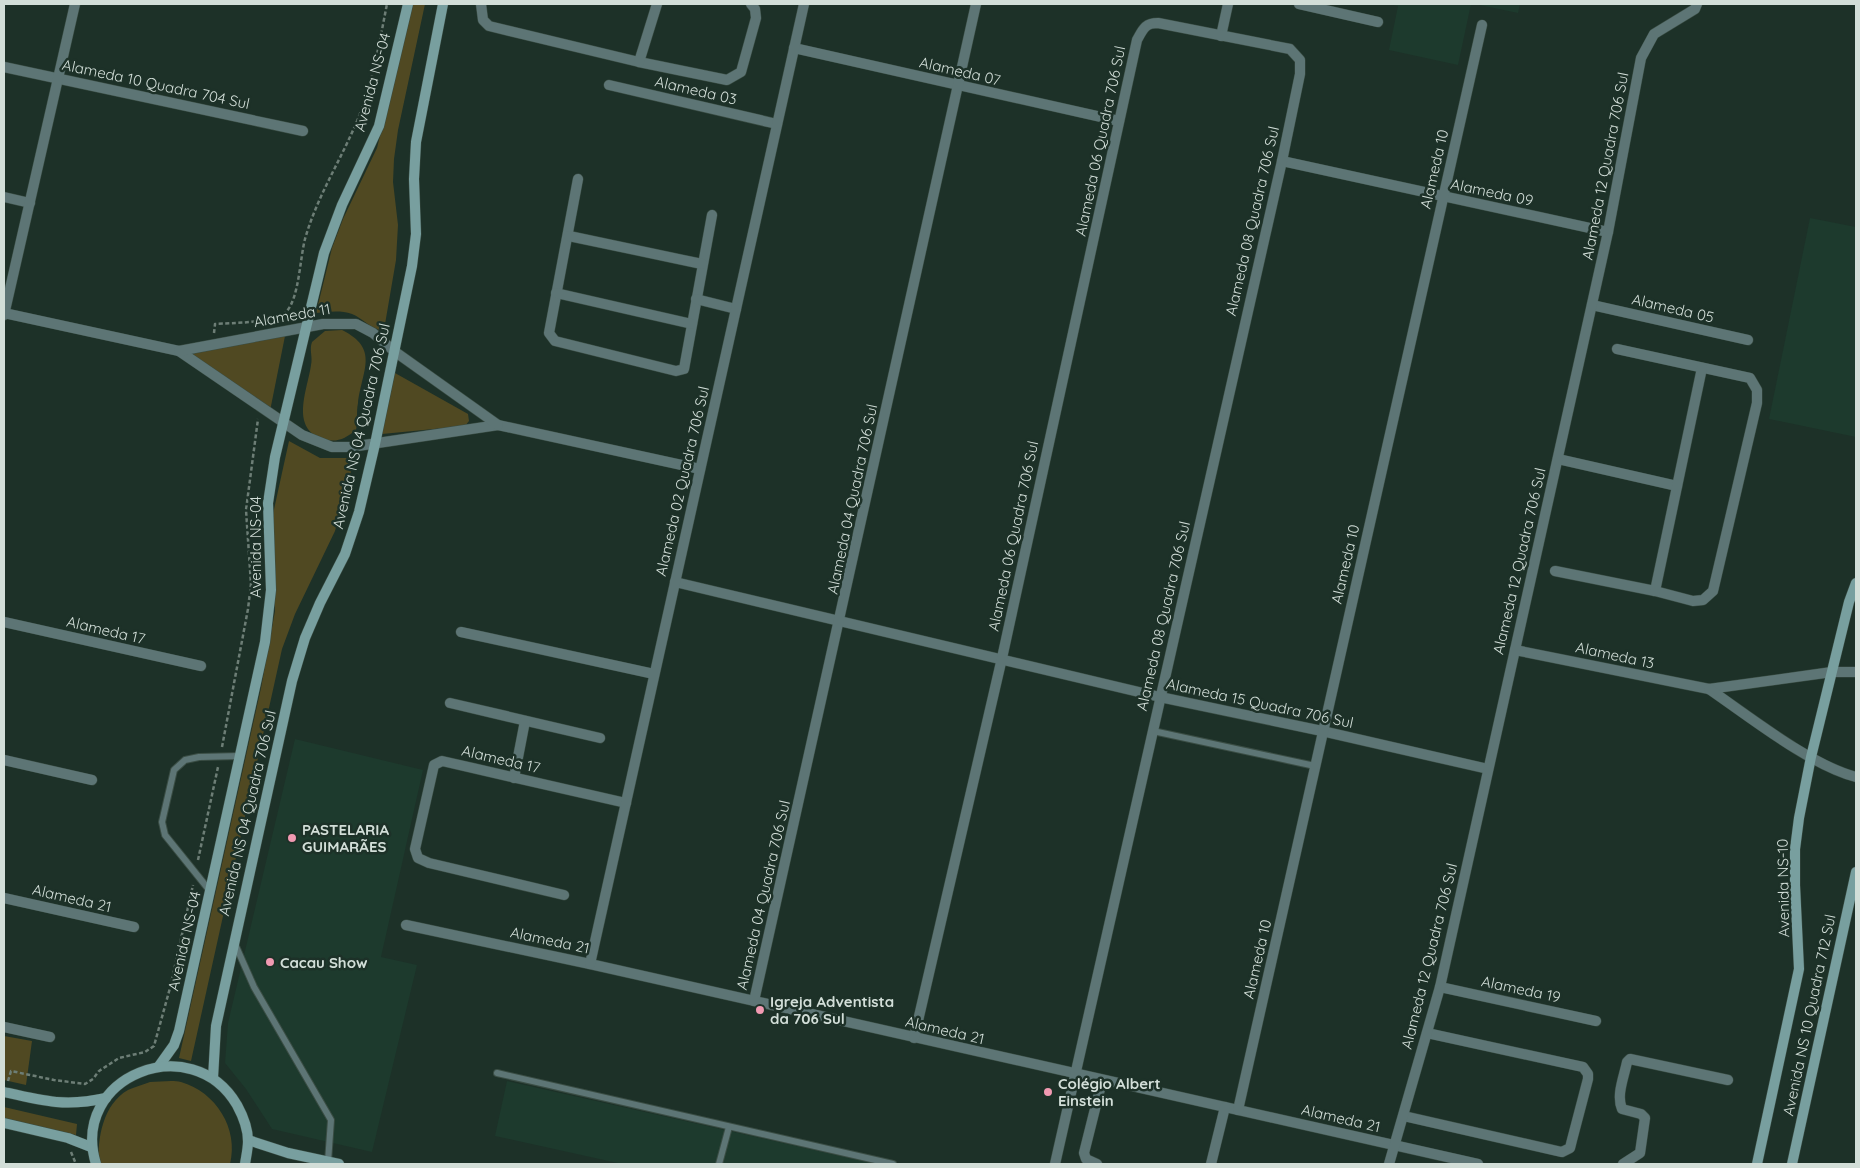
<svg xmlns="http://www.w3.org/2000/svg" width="1860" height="1168" font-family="Quicksand,sans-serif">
	<rect width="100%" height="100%" fill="#1d3128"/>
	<!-- built -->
	<g fill="#1d3a2d">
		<path d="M1388,4H1471L1458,65L1389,50L1398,6Z"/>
		<path d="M1475,4H1520L1518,13Z"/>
		<path d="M1810,218L1856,227V437L1769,419Z"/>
		<path d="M295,739L423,770L381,957L417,965L372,1152L272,1129L246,1089L225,1063L228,1023Z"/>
		<path d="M507,1081L876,1164H622L495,1136Z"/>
	</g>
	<!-- green -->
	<g fill="#504922">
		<path d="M412,4H425L398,130L394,159L393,182L398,225L396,260L384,330C372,331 363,318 352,314C340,310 328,312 316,313L332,248L343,219L377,148Z"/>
		<path d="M342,330C380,349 362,370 358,403C356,412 358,421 356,430C345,439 335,444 321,438C290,427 308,388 311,365C313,357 309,350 312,342L325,331Z"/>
		<path d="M285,336L270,411L182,352Z"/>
		<path d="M395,373L468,414L469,421L465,426L382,434Z"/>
		<path d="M289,441L320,458H351L354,460L335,531L295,614L282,649L191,1061L179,1058L261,688L275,611L273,514Z"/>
		<path d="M4,1036L32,1041L26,1085L4,1080Z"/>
		<path d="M150,1082C160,1082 172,1080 181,1082C216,1092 239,1129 230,1164H99C97,1139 103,1104 128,1090C134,1087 143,1085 150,1082Z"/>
		<path d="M4,1107L77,1124L76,1135L4,1119Z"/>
	</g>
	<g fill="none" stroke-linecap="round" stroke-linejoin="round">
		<defs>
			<g id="lane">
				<path d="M1153,731L1315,766"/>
				<path d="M210,891L165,835L162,822L174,770L185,760L199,757L240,756"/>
				<path d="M235,944L254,987L331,1120L328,1162"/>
				<path d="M497,1073L893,1164"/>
				<path d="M719,1164L729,1127"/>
			</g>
			<g id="street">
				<path d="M481,4L483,20L489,26L639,62L727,80L741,72L756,18L755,9L751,4"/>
				<path d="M1299,4L1378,22"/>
				<path d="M1221,36L1228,4"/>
				<path d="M794,48L1119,121"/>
				<path d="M639,62L657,4"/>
				<path d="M4,67L303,131"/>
				<path d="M609,85L777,124"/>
				<path d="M1282,161L1608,232"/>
				<path d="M578,179L549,333L555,341L676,371L684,369L712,215"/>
				<path d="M4,197L30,203"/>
				<path d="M569,236L702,264"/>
				<path d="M556,293L692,324"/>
				<path d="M696,299L736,309"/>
				<path d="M1592,305L1748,340"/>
				<path d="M4,313L179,351L302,435L332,447H351L498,425L700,469"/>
				<path d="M4,315L75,4"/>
				<path d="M179,351L323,324H356L373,333L394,351L498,425"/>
				<path d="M1558,459L1677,486"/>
				<path d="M1555,571L1655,591L1693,601L1703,600L1713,591L1757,403V390L1750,378L1617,349"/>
				<path d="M675,582L1160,697L1322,731L1488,769"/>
				<path d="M1655,591L1702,368"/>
				<path d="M4,622L201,666"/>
				<path d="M461,632L654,674"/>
				<path d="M1515,650L1709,689L1832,672H1856"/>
				<path d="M1709,689C1750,717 1810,765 1856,777"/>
				<path d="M450,703L600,738"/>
				<path d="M4,760L92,780"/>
				<path d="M514,778L525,721"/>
				<path d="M564,895L429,863L418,858L415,849L434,765L442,761L626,803"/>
				<path d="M4,898L134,927"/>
				<path d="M406,925L590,964L1478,1164"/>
				<path d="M590,964L804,4"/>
				<path d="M1440,987L1596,1021"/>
				<path d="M754,1001L976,4"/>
				<path d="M4,1027L50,1037"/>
				<path d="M914,1038L1002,658L1137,40C1143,29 1145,23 1158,23L1290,49L1300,60V74L1282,161L1055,1164"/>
				<path d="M1238,1110L1482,25"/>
				<path d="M1404,1116L1562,1152L1570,1148L1572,1140L1588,1079V1074L1583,1067L1427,1033"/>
				<path d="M1097,1164L1086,1159L1084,1153L1102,1081"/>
				<path d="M1211,1164L1225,1107"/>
				<path d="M1389,1164L1440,987L1608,232L1641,58L1654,34L1695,9L1697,4"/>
				<path d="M1623,1164L1640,1153L1645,1118L1641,1114L1622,1109C1616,1095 1624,1077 1627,1062L1630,1059L1728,1080"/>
			</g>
			<g id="secondary">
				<path d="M159,1066L174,1045L179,1031L265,642L271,590L268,503L275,457L324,253L342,205L379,126L408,4"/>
				<path d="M213,1078L216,1026L292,681L305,638L320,603L345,554L359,512L375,444L412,266L416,234L414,179L416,142L443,4"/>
				<path d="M4,1092C43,1101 66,1107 106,1098"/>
				<path d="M4,1123L68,1138L91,1147"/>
				<path d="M248,1140L288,1153L339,1164"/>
				<path d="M96,1164C69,1076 192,1028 237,1105C243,1116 248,1129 248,1141C248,1149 246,1157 245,1164"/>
				<path d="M1757,1164L1799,969L1795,885V849L1799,818L1811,757L1849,602L1856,583"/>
				<path d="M1792,1164L1856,872"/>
			</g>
		</defs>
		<!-- lane casing -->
		<use href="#lane" stroke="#3a4d44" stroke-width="8"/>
		<!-- street casing -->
		<use href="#street" stroke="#3a4d44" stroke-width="11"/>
		<!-- secondary casing -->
		<use href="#secondary" stroke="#3a4d44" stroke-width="11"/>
		<!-- path -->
		<g stroke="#6d7e76" stroke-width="2.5" stroke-dasharray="4 2.5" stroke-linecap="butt">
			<path d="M214,333L215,324C230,323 276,323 286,312C299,299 300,258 305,239C318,193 344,156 361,111C374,77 380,39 387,4"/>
			<path d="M222,747L248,609L251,584L246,510L258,419"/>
			<path d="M198,860L218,767"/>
			<path d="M8,1081L11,1071L54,1080L85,1084L93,1079L99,1071L119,1058L145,1052L154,1046L170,988L193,885"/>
			<path d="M71,1152L76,1164"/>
		</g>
		<!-- lane -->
		<use href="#lane" stroke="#5d7575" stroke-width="6"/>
		<!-- street -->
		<use href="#street" stroke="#5d7575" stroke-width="10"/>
		<!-- secondary -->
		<use href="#secondary" stroke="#789f9f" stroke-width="10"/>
	</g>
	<!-- markers -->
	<g fill="#f19ab2" stroke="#1d3128" stroke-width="2">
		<circle cx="292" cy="838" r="5"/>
		<circle cx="270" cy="962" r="5"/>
		<circle cx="760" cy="1010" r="5"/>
		<circle cx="1048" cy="1092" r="5"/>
	</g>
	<g text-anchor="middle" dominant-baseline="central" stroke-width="5" stroke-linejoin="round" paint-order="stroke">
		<!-- street labels -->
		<g font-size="15" fill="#d2ded8" stroke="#1d3128">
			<text transform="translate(960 71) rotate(13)">Alameda 07</text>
			<text transform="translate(372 82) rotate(-75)">Avenida NS-04</text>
			<text transform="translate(156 84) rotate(12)">Alameda 10 Quadra 704 Sul</text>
			<text transform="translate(696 90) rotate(13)">Alameda 03</text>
			<text transform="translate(1100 141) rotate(-78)">Alameda 06 Quadra 706 Sul</text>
			<text transform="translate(1605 166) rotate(-79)">Alameda 12 Quadra 706 Sul</text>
			<text transform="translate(1434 169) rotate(-77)">Alameda 10</text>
			<text transform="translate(1492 192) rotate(12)">Alameda 09</text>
			<text transform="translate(1252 221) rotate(-77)">Alameda 08 Quadra 706 Sul</text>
			<text transform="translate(1673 308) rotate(13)">Alameda 05</text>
			<text transform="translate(292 315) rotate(-10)">Alameda 11</text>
			<text transform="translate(361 426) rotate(-77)">Avenida NS 04 Quadra 706 Sul</text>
			<text transform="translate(682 481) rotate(-77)">Alameda 02 Quadra 706 Sul</text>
			<text transform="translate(852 499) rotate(-78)">Alameda 04 Quadra 706 Sul</text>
			<text transform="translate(1013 536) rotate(-78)">Alameda 06 Quadra 706 Sul</text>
			<text transform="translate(255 547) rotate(-90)">Avenida NS-04</text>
			<text transform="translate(1519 561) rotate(-77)">Alameda 12 Quadra 706 Sul</text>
			<text transform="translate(1345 564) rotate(-77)">Alameda 10</text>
			<text transform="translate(1163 616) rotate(-77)">Alameda 08 Quadra 706 Sul</text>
			<text transform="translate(106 630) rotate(13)">Alameda 17</text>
			<text transform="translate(1615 655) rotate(12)">Alameda 13</text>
			<text transform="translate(1260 703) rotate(12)">Alameda 15 Quadra 706 Sul</text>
			<text transform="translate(501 759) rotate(13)">Alameda 17</text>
			<text transform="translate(247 813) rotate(-77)">Avenida NS 04 Quadra 706 Sul</text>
			<text transform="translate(1783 888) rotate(-91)">Avenida NS-10</text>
			<text transform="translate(763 895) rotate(-77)">Alameda 04 Quadra 706 Sul</text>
			<text transform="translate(72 898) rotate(13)">Alameda 21</text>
			<text transform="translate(550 940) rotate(12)">Alameda 21</text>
			<text transform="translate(184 941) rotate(-77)">Avenida NS-04</text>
			<text transform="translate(1429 956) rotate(-76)">Alameda 12 Quadra 706 Sul</text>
			<text transform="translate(1257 959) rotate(-77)">Alameda 10</text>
			<text transform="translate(1521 989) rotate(12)">Alameda 19</text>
			<text transform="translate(1809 1015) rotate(-78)">Avenida NS 10 Quadra 712 Sul</text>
			<text transform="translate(945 1030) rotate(13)">Alameda 21</text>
			<text transform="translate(1341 1118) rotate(13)">Alameda 21</text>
		</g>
		<!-- poi labels -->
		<g font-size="15" font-weight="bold" fill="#d2ded8" stroke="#1d3128" text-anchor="start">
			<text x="302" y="829">PASTELARIA<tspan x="302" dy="17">GUIMARÃES</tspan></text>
			<text x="280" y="962">Cacau Show</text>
			<text x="770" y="1001">Igreja Adventista<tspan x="770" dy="17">da 706 Sul</tspan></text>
			<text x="1058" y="1083">Colégio Albert<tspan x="1058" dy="17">Einstein</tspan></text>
		</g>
	</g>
	<!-- border -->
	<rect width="1860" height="1168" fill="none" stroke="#d2ded8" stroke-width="10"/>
</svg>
